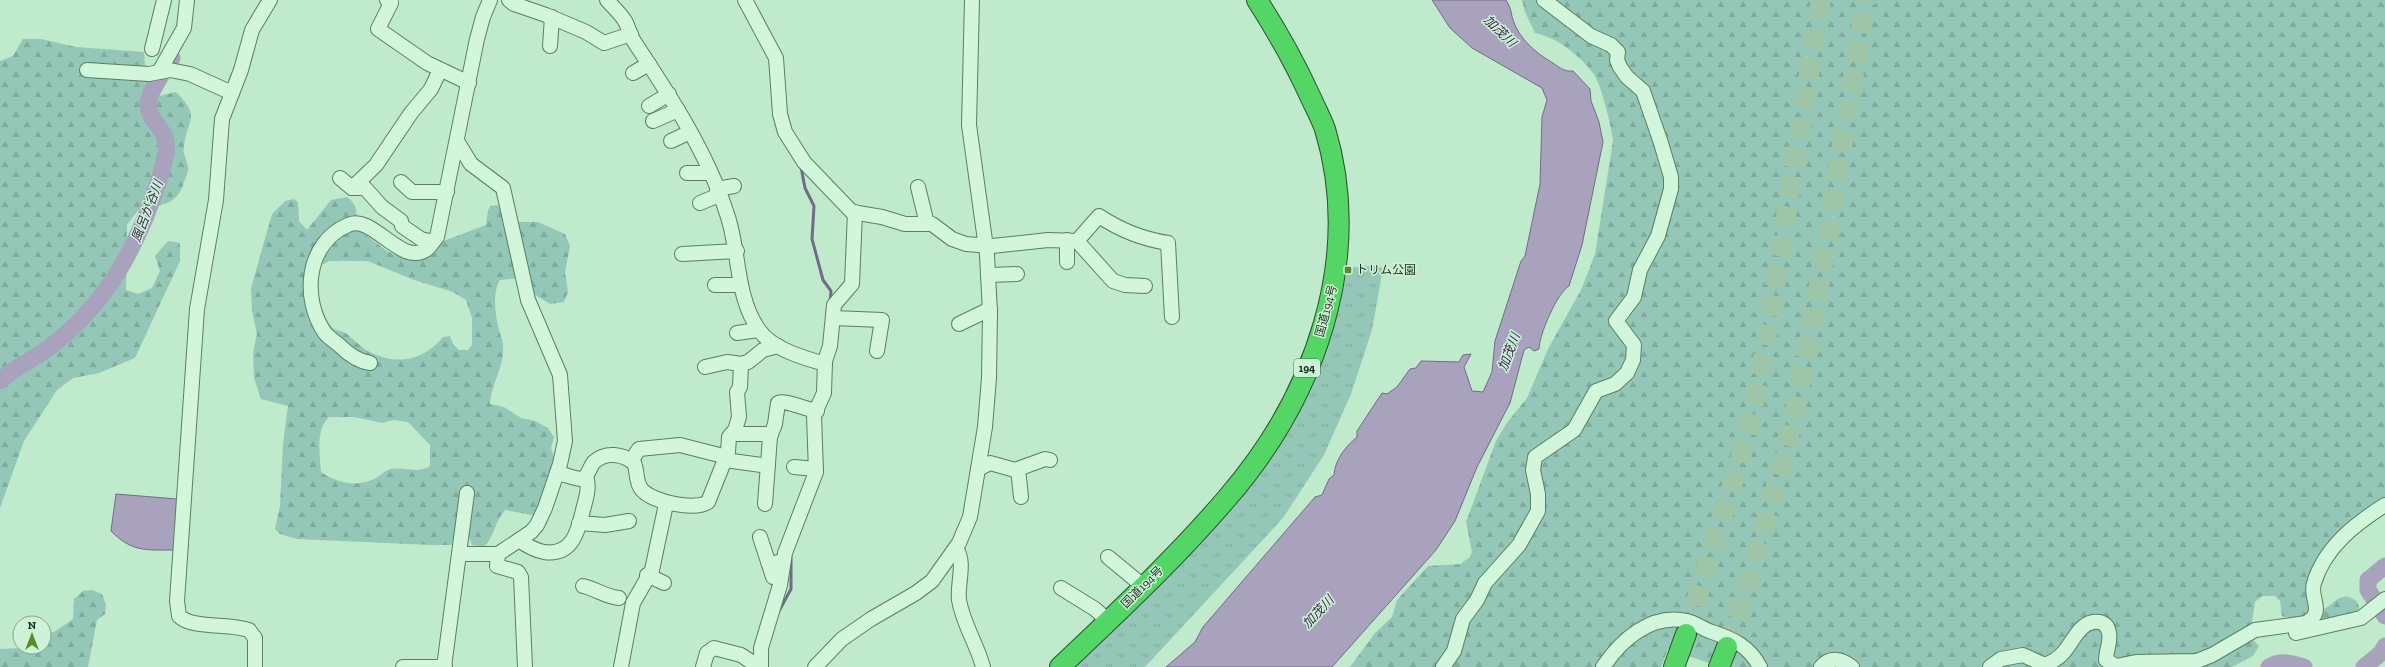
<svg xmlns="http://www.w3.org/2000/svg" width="2385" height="667" font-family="'Zilla Slab','Noto Sans JP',serif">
	<defs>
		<pattern id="grass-tufts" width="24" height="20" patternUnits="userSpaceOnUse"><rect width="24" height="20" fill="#94c7b7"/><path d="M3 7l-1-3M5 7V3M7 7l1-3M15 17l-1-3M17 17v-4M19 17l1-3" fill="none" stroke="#7fab9d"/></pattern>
		<pattern id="forest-firs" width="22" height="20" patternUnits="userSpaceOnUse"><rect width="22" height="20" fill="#94c7b7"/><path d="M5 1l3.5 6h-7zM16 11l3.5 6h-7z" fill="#7fab9d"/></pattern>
	</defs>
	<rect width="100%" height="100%" fill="#bfeacb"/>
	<!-- grass -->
	<path fill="url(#grass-tufts)" d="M1373,266L1383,268L1372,330L1351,394L1324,455L1283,518L1145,667H1071L1171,568L1314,375L1334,327L1346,276L1353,267Z"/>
	<!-- forest -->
	<g fill="url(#forest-firs)" fill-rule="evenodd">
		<path d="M1522,0H2385V497L2360,515L2326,552L2313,608C2316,608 2320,609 2323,609C2334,606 2337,593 2351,598C2357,600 2359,604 2359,610C2334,622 2308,624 2282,616L2280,601L2275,596H2262L2255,602L2252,622L2250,626L2253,640L2259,646L2253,656L2232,667H1713L1709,663L1668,649L1661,667H1350L1375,633L1392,617L1397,600L1428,566L1460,564L1470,557L1472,552L1466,522L1496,441L1506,424L1527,398L1548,349L1582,288L1595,254L1613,141C1612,128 1601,83 1593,73C1579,55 1558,38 1535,33L1525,12Z"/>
		<path d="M23,39H41L76,47L144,52L146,79L159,96L176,92C202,118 187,118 184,146C182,154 187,159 188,167C189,171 186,177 184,182C177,206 161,205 139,209L127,225L126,290L138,294L152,288L160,271L155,256L168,241L180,243V261L135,358L99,373L73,378L57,390L24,441L0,508V61L13,56Z"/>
		<path d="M347,197C358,204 357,216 357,228L387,251L402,258L416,259L427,257L441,242L486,225L488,210L491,206L497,205L518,222H538L565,234L570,246L565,272L568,292L564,302L550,304L532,293L528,277L500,280C492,293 495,315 499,330C500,335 503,340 503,345C505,367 491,383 490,404L504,407L521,418L535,421L548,428L554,437L551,448L555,462L548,477L538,513L532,515L505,510C494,523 495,535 484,547L472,545L467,531L458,532L451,545H431L297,539L280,534L275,529L280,506L283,444L288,406L261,399L254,378L253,353L257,334L252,311L251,288L272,214L285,201L294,199L298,202L299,221L307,230L331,200ZM329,261H368L414,280L453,292L466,300L472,318V345L468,350H459L453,344L450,336L443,337C422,362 395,366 366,350C359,345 353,339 347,334C343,331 337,331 333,328C325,322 315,292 315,282C315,277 317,272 318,267ZM329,417H354L383,423L393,420L408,422L430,445V466C419,474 404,467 391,469C386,470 381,475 376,478C357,488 337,483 321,472C320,454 315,431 329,417Z"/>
		<path d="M92,590L102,594L106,605L105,614L97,620L88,667H0V649L44,647V634L54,632L73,619L74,599L83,591Z"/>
	</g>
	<!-- water -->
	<g fill="#a9a2bc" stroke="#746a89">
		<path d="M1432,0H1506C1512,10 1510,10 1513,20C1519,39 1537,54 1553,63C1560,68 1565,72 1573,71L1590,89L1591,101L1599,122L1603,142L1582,245L1569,286C1557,293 1539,335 1539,349L1534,351L1529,347L1524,350L1510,403L1477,467L1455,521L1436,550L1332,667H1166L1195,642L1203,627L1315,497L1322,495L1329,479L1334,475C1335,460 1345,447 1357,437V431L1382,393L1387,394L1397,387L1410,369L1416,368L1421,361L1459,362L1463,355L1471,354L1464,367L1472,391L1483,392L1492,372L1495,341L1521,261L1525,256L1540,184L1542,117L1547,100L1542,88L1472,48L1450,28Z"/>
		<path d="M116,494L177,499L174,550C145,550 132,552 111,531Z"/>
	</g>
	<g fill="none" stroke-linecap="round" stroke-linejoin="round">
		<!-- stream -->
		<g stroke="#746a89" stroke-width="3">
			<path d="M801,167L805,188L814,206L812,239L823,280L831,291L830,303"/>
			<path d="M779,611L791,589V558"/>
		</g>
		<!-- river -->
		<g stroke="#a9a2bc" stroke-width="17">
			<path d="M0,381C15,367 34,359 50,347C97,311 124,269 146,216C154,195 162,175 166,153C170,128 147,122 148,104C149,91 165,70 172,58"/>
			<path d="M2385,566L2368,580V590L2385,616"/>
			<path d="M2269,667C2281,660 2291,663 2304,667"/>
			<path d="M2364,667L2381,653L2385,646"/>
		</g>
		<!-- highway-tunnel -->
		<g stroke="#9ec5a8" stroke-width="20" stroke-dasharray="20 10" stroke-linecap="butt">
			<path d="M1686,634L1739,464L1759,384L1821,0"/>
			<path d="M1727,647C1755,562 1781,478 1799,391C1826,261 1844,130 1866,0"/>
		</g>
		<defs>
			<g id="minor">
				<path d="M387,0L391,3L378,29L427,63L469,83"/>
				<path d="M509,0L514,4L546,15L586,32L604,43L631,34"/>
				<path d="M607,0C613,7 620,13 625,21C629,28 630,36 635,43C670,96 707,152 727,214C740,251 735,296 759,330C772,349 804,358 825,364"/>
				<path d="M745,0L776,58L780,114L785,132L804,162L852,212L882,217L905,224H932L952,239L966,244L992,246L1048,240L1077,241L1099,216C1120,230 1142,239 1168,243L1172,317"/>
				<path d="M550,46L552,17"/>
				<path d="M152,49L164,0"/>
				<path d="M87,70L149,74L170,70L190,74L232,93"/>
				<path d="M159,72L184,28L187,0"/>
				<path d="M633,73L649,64"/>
				<path d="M649,106L669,94"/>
				<path d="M653,121L678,110"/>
				<path d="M457,141L471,164L503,188L528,300L560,375L565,441L560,464L545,508L537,525L531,532L498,554H459"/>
				<path d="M671,141L690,132"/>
				<path d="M687,173H710"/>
				<path d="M340,178L352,188H365L382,207L401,221L402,226L421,239L433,242"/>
				<path d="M401,182L412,192H447"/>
				<path d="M918,187L927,224"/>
				<path d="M352,188L376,165L411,113L431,89L440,70"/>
				<path d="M717,189L734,186"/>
				<path d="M700,203L719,195"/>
				<path d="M1067,240V262"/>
				<path d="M1077,241L1113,281L1125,285L1145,286"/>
				<path d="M682,254L737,251"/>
				<path d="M988,275L1017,274"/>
				<path d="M715,285H741"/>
				<path d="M833,318L882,320L877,351"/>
				<path d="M959,324L990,309"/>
				<path d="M737,333L758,330"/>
				<path d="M370,363C357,361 348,354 339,345C334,341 328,337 325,333C301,298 306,243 348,225C373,213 401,268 427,249C431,246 434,240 437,237L477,39L483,17L490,0"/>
				<path d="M705,367L727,362L741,364L748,362L763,350L778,346"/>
				<path d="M732,434H771"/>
				<path d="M725,460L768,466"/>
				<path d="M631,461L639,449L680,445L727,457"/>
				<path d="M794,467L816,469"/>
				<path d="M978,469L990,463L1015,470L1045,459L1050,460"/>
				<path d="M1018,469L1021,497"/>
				<path d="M557,473C564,474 575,479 581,479C588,478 590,466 594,462C606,451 623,454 634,463C638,472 635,482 642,490C653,502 695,511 708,502L728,452L729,437L735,430L739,417L737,392L740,387L741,364"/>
				<path d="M765,504L770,437L775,424L778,403C784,399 807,410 817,411"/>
				<path d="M579,523L605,525L629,521"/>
				<path d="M760,537L773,577L775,576L778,562"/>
				<path d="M519,540C527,546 534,550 544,552C572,556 578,532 583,510C586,498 590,488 586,476"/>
				<path d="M956,548C966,563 957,583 959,600C963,624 977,644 983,667"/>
				<path d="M498,554L497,566L518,572L521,577L525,667"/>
				<path d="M1108,557L1143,586"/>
				<path d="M647,575L664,583"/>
				<path d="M583,586C596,589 606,597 619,598"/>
				<path d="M1061,588L1095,609L1108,621"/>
				<path d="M2296,633L2361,618L2385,599"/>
				<path d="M255,667V638L249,630C229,623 192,629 179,616L177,601L197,309L216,200L222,119L241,70L252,30L270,0"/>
				<path d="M403,667H445"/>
				<path d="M444,667L467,493"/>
				<path d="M621,667L633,603L652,570L666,504"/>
				<path d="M703,667L707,653L714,648L741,655L759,667"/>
				<path d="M761,667V648L780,585L785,553L816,472L814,415L824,393L825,361L830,346L834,305L852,284L855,212"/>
				<path d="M815,667L842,639L871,619L916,593L932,581L959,543L970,517L985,427L989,378L990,313L987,255L969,125L972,0"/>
				<path d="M1443,667L1454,651L1463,619L1477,600L1485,583L1519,545L1538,511V494L1533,470L1535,457L1574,430L1596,391L1615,384L1627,373L1633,360L1634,345L1616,321L1634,297L1640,270L1658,236L1671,189V177L1661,143L1643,91L1627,77L1620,67L1617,60L1618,52L1611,45L1591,36L1544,0"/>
				<path d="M1603,667C1621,640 1651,613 1687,621C1696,623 1703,629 1712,632C1733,639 1749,646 1760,667"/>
				<path d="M1821,667C1830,656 1842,659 1852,667"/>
				<path d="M1990,667L2001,659L2023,655L2045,665C2052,662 2058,659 2063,653C2073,642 2081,619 2099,622C2105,623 2108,627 2109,633C2111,641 2106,651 2106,660L2116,666L2136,662L2197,661L2212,655L2255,630L2306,623C2326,611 2309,599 2314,583C2325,547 2355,524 2385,505"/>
			</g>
			<g id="highway">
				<path d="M1060,667C1118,612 1177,557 1228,497C1315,396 1364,259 1325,129C1321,118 1315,107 1310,96C1295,63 1277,31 1257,0"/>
				<path d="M1674,667L1686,634"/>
				<path d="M1719,667L1727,647"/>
			</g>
		</defs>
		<!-- minor casing -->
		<use href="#minor" stroke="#58815d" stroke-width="16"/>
		<!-- highway casing -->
		<use href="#highway" stroke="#2d4f2e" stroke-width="22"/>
		<!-- minor -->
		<use href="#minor" stroke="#d1f6db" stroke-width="14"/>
		<!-- highway -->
		<use href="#highway" stroke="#53d665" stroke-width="20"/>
	</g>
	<!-- markers -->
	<rect fill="#568c2c" stroke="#cdf2d8" stroke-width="1.5" x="1344" y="266" width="8" height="8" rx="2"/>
	<g text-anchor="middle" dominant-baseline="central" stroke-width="3" stroke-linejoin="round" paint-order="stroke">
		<!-- shield labels -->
		<rect fill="#cdf2d8" stroke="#516c55" stroke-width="1" x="1294" y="359" width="26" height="18" rx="3"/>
		<g font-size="11" font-weight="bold" fill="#1c321d">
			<text x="1307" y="368">194</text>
		</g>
		<!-- poi labels -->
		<g font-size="12" fill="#1c321d" stroke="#cdf2d8" text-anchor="start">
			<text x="1356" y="270">トリム公園</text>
		</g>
		<!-- street labels -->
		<g font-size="12" fill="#1c321d" stroke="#cdf2d8">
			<text transform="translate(1326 311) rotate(-75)">国道194号</text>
			<text transform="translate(1142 587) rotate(-45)">国道194号</text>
		</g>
		<!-- water labels -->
		<g font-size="13" font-style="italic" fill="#3f2c51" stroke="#cdf2d8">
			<text transform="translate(1500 31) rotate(44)">加茂川</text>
			<text transform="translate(147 211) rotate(-69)">風呂が谷川</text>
			<text transform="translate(1509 352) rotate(-69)">加茂川</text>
			<text transform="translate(1318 612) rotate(-47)">加茂川</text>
		</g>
	</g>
	<!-- north arrow -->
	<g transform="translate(32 635)"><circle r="19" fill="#cdf2d8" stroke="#86a58d"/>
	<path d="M0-3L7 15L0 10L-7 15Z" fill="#568c2c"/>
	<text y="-6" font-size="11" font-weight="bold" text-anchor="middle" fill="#1c321d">N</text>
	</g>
</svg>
